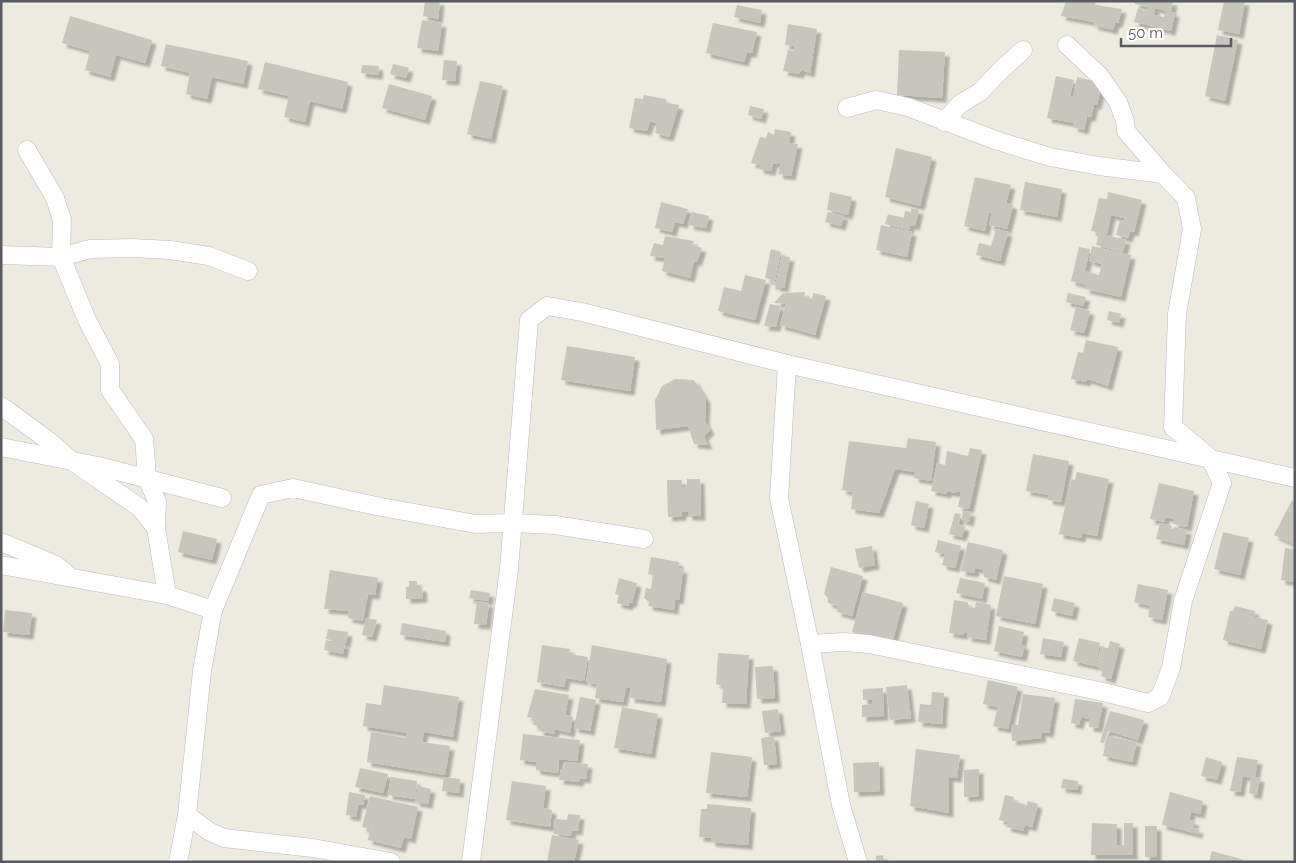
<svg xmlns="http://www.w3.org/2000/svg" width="1296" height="863" font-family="Raleway,sans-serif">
	<defs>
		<filter id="shadow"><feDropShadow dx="4.5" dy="4.5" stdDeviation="1" flood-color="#0004"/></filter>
	</defs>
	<rect width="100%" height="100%" fill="#edebdf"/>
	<!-- building -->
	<g fill="#c8c5bd" fill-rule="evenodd" filter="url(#shadow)">
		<path d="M425,1H440L438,19L423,16Z"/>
		<path d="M1066,1H1096L1095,5L1122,9L1118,23H1115L1113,30L1093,25L1094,22L1061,16Z"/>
		<path d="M1135,1H1173L1171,12L1175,13L1171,31L1134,22L1138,8L1147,11L1148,7L1135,4ZM1155,8L1166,11L1164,17L1154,15Z"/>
		<path d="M1224,1H1245L1239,34L1218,30Z"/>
		<path d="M737,5L762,10L760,23L734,17Z"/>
		<path d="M70,16L152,40L145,63L116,55L110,77L85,70L90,51L62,43Z"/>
		<path d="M422,20L442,23L438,51L417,48Z"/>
		<path d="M713,23L757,32L752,53H747L744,62L706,53Z"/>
		<path d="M788,24L817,29L810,73L801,70L799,74L783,71L788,50L794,51V46L785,45Z"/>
		<path d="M1217,35L1238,40L1225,101L1205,96Z"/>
		<path d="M166,44L248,61L243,84L212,77L207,99L186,94L190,73L161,66Z"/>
		<path d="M899,50L945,52L942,98L897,95Z"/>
		<path d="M444,60L457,61L455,81L442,80Z"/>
		<path d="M265,62L348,82L342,109L310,101L305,122L284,117L289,96L258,89Z"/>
		<path d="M393,64L409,68L406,78L390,74Z"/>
		<path d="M362,65L379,66L378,75L361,73Z"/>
		<path d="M1056,76L1074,80L1070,96H1073L1077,77L1102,83L1097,105H1094L1091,117H1087L1084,130L1073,127L1074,123L1047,118Z"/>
		<path d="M480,81L503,86L491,139L467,134Z"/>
		<path d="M389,84L432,96L425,120L382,108Z"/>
		<path d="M644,95L666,99L667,103L679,105L669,137L655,133L657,123L650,121L647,131L629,128L635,98L643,99Z"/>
		<path d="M750,106L764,109L761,119L748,115Z"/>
		<path d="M775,129L791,132L789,143L798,144L791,176L778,174L781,164L773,163L771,171L759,169L760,165L751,163L760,137L766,138L768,132L774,135Z"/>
		<path d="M896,148L932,157L920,206L885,197Z"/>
		<path d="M975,177L1011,185L1006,203L1013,205L1007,229L989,225L992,213L989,212L985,231L964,226Z"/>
		<path d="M1025,182L1062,189L1057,217L1020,210Z"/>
		<path d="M830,192L852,197L848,215L827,210Z"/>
		<path d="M1108,192L1142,200L1134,232L1130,231L1128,238L1116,235L1120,221L1124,222V218L1111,215L1107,234L1091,231L1099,198L1107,199Z"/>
		<path d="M661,202L688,209L683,224L675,222L672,232L655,228Z"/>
		<path d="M911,208L919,210L915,226L910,225L909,230L885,224L888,214L904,218L905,211L911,212Z"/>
		<path d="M692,212L709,216L706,228L689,225Z"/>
		<path d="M828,212L844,216L841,226L825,222Z"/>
		<path d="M881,225L912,232L907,257L876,250Z"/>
		<path d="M996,229L1008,232L1000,261L976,255L979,243L991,246Z"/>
		<path d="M1099,233L1126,240L1123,252L1096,245Z"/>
		<path d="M665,236L694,241L692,245L702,248L697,262L694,261L690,278L662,271L665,258L650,256L654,243L663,245Z"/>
		<path d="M1092,246L1131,255L1121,297L1085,289L1086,285L1071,281L1079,247L1090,249L1085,271L1099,275L1102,264L1089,261Z"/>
		<path d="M771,249L781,252L774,285H771L772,280L765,278Z"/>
		<path d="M782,256L790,257L784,288L775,286Z"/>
		<path d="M745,275L766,280L755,320L718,311L724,287L741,291Z"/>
		<path d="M805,292L804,297L812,299L813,293L826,296L815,335L780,325L786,304L774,303L783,293Z"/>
		<path d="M1068,293L1086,297L1083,306L1066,302Z"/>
		<path d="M770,304L781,306L776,327L764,326Z"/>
		<path d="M1076,307L1090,311L1084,333L1070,330Z"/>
		<path d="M1109,311L1121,314L1119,323L1107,320Z"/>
		<path d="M1086,340L1118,347L1108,386L1087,379L1086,382L1071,379L1078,352L1083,353Z"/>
		<path d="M567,346L635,357L630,391L561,380Z"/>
		<path d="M675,379L694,380L706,399L705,421L710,430L704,436L708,445L694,444L688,426L656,430L655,400L662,386Z"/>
		<path d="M908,438L936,442L931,481L914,478L915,472L895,469L879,513L851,509L853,492L842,490L849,441L906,448Z"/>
		<path d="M970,448L982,450L969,509L958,507L961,492L957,491L956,493L947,491V494L931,491L937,463L945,465L947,451L968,456Z"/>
		<path d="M1033,454L1069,461L1061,502L1048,500L1049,495L1026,491Z"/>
		<path d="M1077,472L1109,479L1097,536L1082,533L1081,538L1059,534L1071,479L1075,480Z"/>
		<path d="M687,479H700L701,516H688V512H682V516L668,517L667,480H682V487H687Z"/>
		<path d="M1159,483L1194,491L1187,527L1173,524L1175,519L1165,517L1164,522L1150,519Z"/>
		<path d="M1292,500L1295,502V545L1274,535Z"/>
		<path d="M916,501L929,504L924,528L911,525Z"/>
		<path d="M963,511L971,512L969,522L961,520Z"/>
		<path d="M955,513L961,514L958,524L965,527L962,537L949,534Z"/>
		<path d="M1160,523L1172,526L1170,531H1173L1174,527L1187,530L1184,545L1156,539Z"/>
		<path d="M183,531L217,539L212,560L178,552Z"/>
		<path d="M1223,532L1249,538L1240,575L1214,569Z"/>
		<path d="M938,540L961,546L955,568L942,565L945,554L935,552Z"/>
		<path d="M968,542L1003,550L996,580L984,577L983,570L975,568L974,573L961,571Z"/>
		<path d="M872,546L875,565L859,568L855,549Z"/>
		<path d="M1285,548L1295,549V582L1281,580Z"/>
		<path d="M651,557L679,562L678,568L683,569L679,600L675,599L674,610L648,606L649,602L644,598L646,588L651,589L653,575L648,574Z"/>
		<path d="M831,567L863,576L852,616L837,612L838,606L828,603V598L824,594Z"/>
		<path d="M330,570L378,578L375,595L368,594L363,621L348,618L349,611L324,609Z"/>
		<path d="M1004,576L1043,584L1035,624L996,616Z"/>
		<path d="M619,578L637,583L632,603H629L628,606L617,603L619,595L615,594Z"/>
		<path d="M960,578L985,583L982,599L956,593Z"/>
		<path d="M409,581H417V587H422L423,598L406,599V587H409Z"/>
		<path d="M1138,584L1168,590L1162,620L1148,617L1150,606L1134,602Z"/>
		<path d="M471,590L490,593L488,601L469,598Z"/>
		<path d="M863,592L903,603L892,643L852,632Z"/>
		<path d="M1054,598L1075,603L1072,616L1051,611Z"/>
		<path d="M954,600L968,602V606L975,608L976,602L991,605L986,640L967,637L968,633L964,632L963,635L949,633Z"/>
		<path d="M477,601L489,603L486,625L474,624Z"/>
		<path d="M1235,606L1255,611L1254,617L1268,620L1261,649L1223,640L1230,611H1233Z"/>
		<path d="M5,610L32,613L29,635L3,632Z"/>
		<path d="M366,618L377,620L372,637L362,635Z"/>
		<path d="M402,623L446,631L445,642L400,635Z"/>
		<path d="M999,626L1024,632L1021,645H1025L1022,657L994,651Z"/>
		<path d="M328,629L348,632L346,643L326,639Z"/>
		<path d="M1043,638L1064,642L1061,657L1040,654Z"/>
		<path d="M1079,638L1100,643L1095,666L1073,661Z"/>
		<path d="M326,640L345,644L343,654L324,650Z"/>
		<path d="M1110,641L1120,644L1111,679L1101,676L1103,668L1096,666L1101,647L1108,648Z"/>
		<path d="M542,645L570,649L569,654L588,657L584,681L566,678L564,687L537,682Z"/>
		<path d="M592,645L667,659L661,702L630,698L631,688L626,687L623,702L595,698L597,684L586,682Z"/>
		<path d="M718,653L749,655L746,704L722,703L723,686L716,684Z"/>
		<path d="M773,666L775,698L757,699L755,667Z"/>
		<path d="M988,680L1018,687L1008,729L993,726L998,707L983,704Z"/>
		<path d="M384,685L459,697L453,737L424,732L422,742L450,746L445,775L367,762L371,732L406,738L407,733L363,726L366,703L381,705Z"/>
		<path d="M907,685L911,718L890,720L886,687Z"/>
		<path d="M883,688L884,716L862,717V705L872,704V700H863V689Z"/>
		<path d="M535,689L569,695L565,715L573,717L570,733L555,729L554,734L539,731L540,726L533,725L534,718L527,717Z"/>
		<path d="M932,692L944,693L942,724L918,722L920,704L931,705Z"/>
		<path d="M1023,694L1055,698L1049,733L1041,732L1042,738L1012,741L1011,725H1018Z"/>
		<path d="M580,697L596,700L590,731L574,728Z"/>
		<path d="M1075,699L1103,703L1098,728L1089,727L1090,719L1081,717L1079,725L1071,723Z"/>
		<path d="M622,707L658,714L651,754L614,748Z"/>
		<path d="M778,709L781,731L765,733L762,711Z"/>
		<path d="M1110,711L1144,720L1138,740L1108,731L1104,743L1100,742Z"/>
		<path d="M523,734L580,740L577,761L559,759L558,773L536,770V762L520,760Z"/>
		<path d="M774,736L777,764L764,765L761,738Z"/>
		<path d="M1107,736L1137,742L1132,762L1103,756Z"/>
		<path d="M916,749L960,755L957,778L949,777V813L910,806Z"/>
		<path d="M711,752L752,757L747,797L706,793Z"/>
		<path d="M1206,757L1222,762L1217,780L1201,776Z"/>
		<path d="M1237,757L1258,760L1255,777L1260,778L1257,795L1249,793L1251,778L1243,776L1240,792L1230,791Z"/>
		<path d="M565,762L588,764L586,779L580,778L579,782L559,780L561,769H564Z"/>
		<path d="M879,762L880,791L854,792L853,763Z"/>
		<path d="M360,768L388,774L383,793L355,787Z"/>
		<path d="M979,769V796L964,797V770Z"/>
		<path d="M391,777L417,781L415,799L388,795Z"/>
		<path d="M444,777L460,779L459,793L442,791Z"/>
		<path d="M1063,779L1078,781L1077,790L1061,788Z"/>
		<path d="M512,781L546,786L543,808L552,810L550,827L506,820Z"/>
		<path d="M418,786L431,789L428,804L415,802Z"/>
		<path d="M349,792L365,795L363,805L358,804L356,817L346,815Z"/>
		<path d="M1170,792L1203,801L1200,814L1191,812L1189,820L1195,821L1193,828L1199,829L1198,834L1162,825Z"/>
		<path d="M1005,795L1014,797L1013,801L1027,805L1028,801L1038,804L1032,827L1025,825L1023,831L1006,827L1008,822L999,820Z"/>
		<path d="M370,796L418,807L411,839L404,837L401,848L368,840L370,829L362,827Z"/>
		<path d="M707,804L751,808L748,845L711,842V838L699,837L701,809H707Z"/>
		<path d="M568,814L580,815L578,831L572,830L571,836L554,834L555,819L567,820Z"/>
		<path d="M1092,823L1117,824V845H1124V823H1133V855H1091Z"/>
		<rect x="1145" y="826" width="12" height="31"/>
		<path d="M552,835L579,840L574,862H547Z"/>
		<path d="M1212,851L1244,860L1243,862H1209Z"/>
		<path d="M883,855L884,862H876V856Z"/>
	</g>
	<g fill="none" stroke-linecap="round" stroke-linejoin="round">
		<defs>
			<g id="minor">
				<path d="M1067,45L1100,76L1118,102L1125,121L1126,131L1163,174"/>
				<path d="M847,108L876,100L908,107L998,141L1050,157L1099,166L1163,174L1186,198L1192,229L1177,314L1173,427L1210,458L1222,483L1183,601L1171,668L1160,697L1148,703L1099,691L869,644L844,642L810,644L841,805L858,862"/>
				<path d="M944,122L960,104L980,92L1000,71L1023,50"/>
				<path d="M27,150L55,198L62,220L61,257L87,320L110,364V390L144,439L147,477L157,502L156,528L167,595"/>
				<path d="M1,255L61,257L90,249L132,248L170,250L209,256L248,271"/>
				<path d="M787,364L779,498L810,644"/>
				<path d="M1,406L49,441L72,461L140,508L156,528"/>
				<path d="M1,447L98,466L222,498"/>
				<path d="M1,542L56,565L66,573"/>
				<path d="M1,565L167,595L213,610"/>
				<path d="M187,815L210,832L224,838L313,848L391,862"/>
				<path d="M178,862L187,815L202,671L213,610L261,495L293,488L381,507L476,524L513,523L555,525L644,539"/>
				<path d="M471,862L509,569L529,320L547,306L582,312L787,364L1295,478"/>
			</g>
		</defs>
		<!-- minor casing -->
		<use href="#minor" stroke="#b8bac0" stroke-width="19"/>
		<!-- minor -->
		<use href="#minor" stroke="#fff" stroke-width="18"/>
	</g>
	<!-- border -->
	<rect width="1296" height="863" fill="none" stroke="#585c62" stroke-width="5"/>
	<!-- scale -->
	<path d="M1121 38v8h110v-8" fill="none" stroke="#585c62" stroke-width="2.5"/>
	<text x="1128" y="38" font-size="15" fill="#585c62" stroke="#ffffff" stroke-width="4" paint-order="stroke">50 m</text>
</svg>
